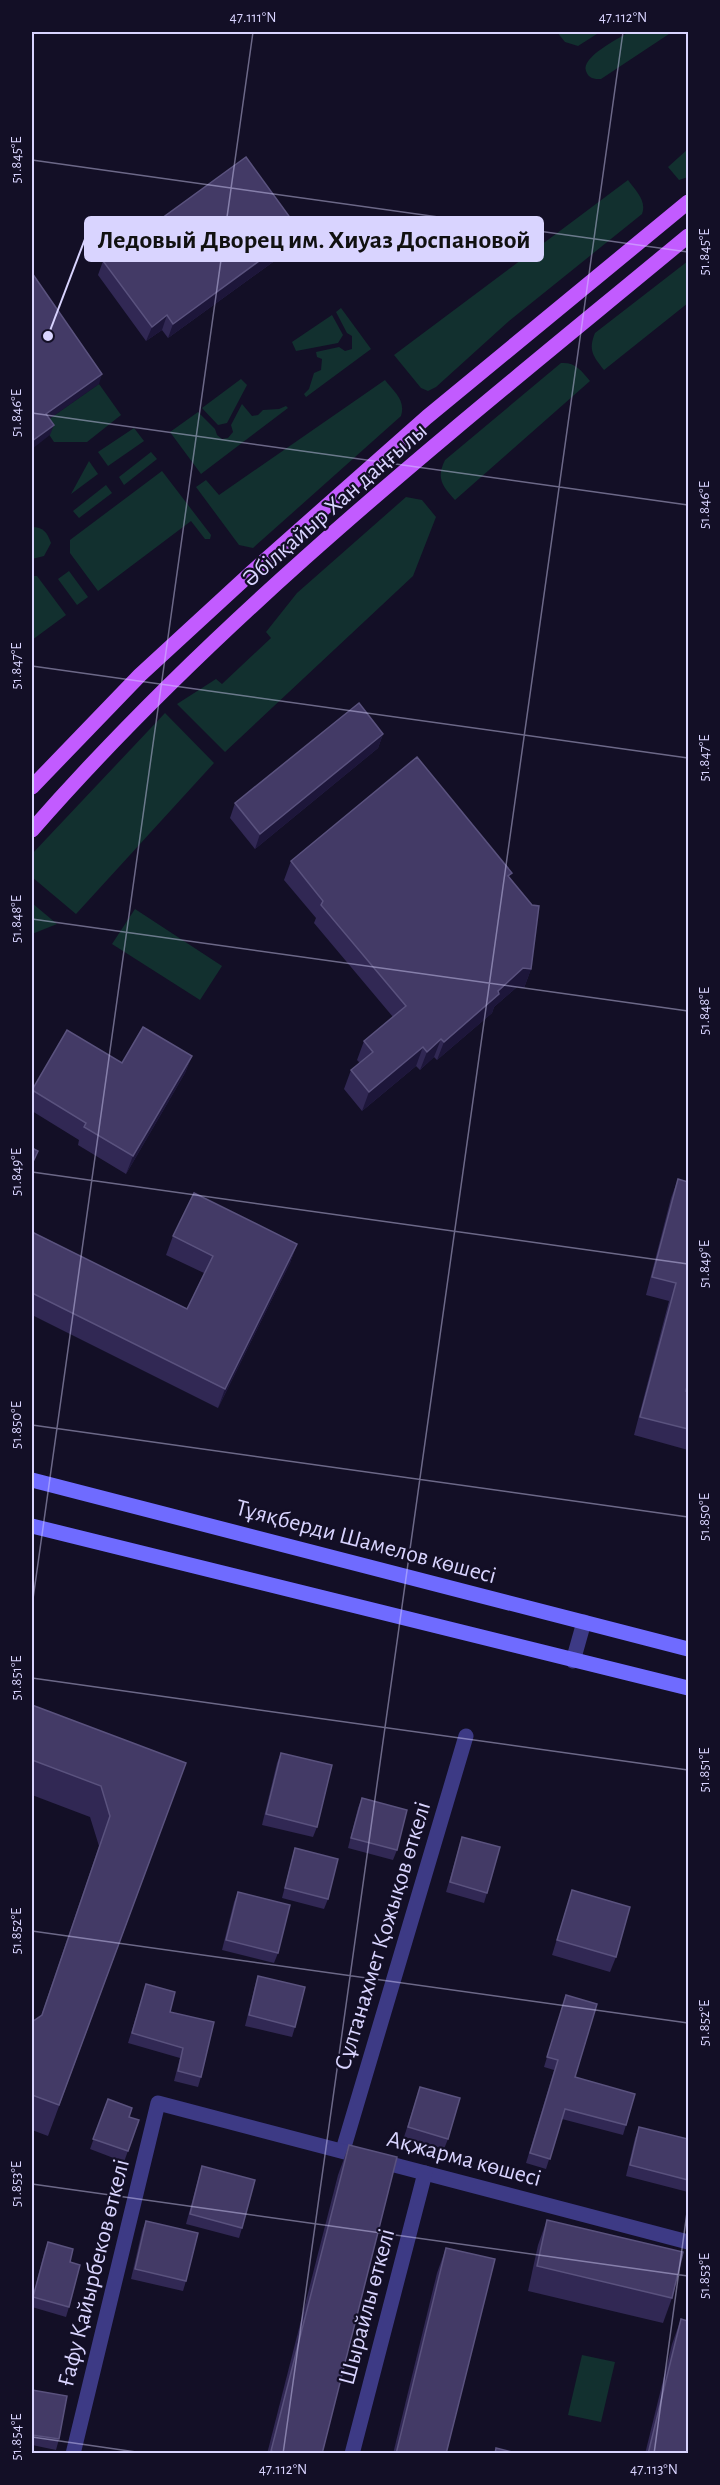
<svg xmlns="http://www.w3.org/2000/svg" width="720" height="2485" font-family="'Alegreya Sans',sans-serif">
	<rect width="100%" height="100%" fill="#130f26"/>
	<!-- green -->
	<g fill="#12302f">
		<path d="M557,32H600L578,46L565,42Z"/>
		<path d="M629,32H672L601,79C594,79 589,79 586,71C581,57 618,39 629,32Z"/>
		<path d="M688,149V177L679,180L668,167Z"/>
		<path d="M628,180C636,191 647,201 642,214L509,321L436,387L428,391L421,388L394,355Z"/>
		<path d="M688,261V303L604,370C593,356 588,350 595,333Z"/>
		<path d="M341,308L371,349L306,397L304,394L309,389L314,373L321,370L322,359L317,357L316,352L339,347L345,351L352,349V336L347,333L336,312Z"/>
		<path d="M332,315L343,335L338,343L296,351L292,342Z"/>
		<path d="M561,363C575,362 581,370 590,381L455,500C442,486 436,478 445,460Z"/>
		<path d="M241,379L247,385L227,423L218,425L202,408Z"/>
		<path d="M385,380C394,392 406,400 401,416L253,548L239,545L196,487L206,480L219,495Z"/>
		<path d="M99,384L121,415L87,442H54L42,424Z"/>
		<path d="M242,404L252,416L258,415L263,410L279,409L286,406L288,408L201,474L170,432L198,412L215,429L217,435L222,439L228,438L233,432L231,425Z"/>
		<path d="M134,428L144,441L108,466L98,452Z"/>
		<path d="M151,452L157,459L124,485L119,477Z"/>
		<path d="M89,461L98,474L71,494Z"/>
		<path d="M162,471L211,535L210,539H205L191,521L98,591L70,553V540Z"/>
		<path d="M106,485L112,493L79,518L73,511Z"/>
		<path d="M406,497L422,500L436,517L413,576L225,752L177,704L216,679L222,684L271,638L266,632L297,593Z"/>
		<path d="M32,527C43,527 47,532 51,543L44,556L32,559Z"/>
		<path d="M69,571L88,597L77,605L58,579Z"/>
		<path d="M32,576H37L66,615L32,640Z"/>
		<path d="M165,713L214,763L76,914L32,877V854Z"/>
		<path d="M32,903L57,924L32,934Z"/>
		<path d="M135,909L222,966L200,1000L112,944Z"/>
		<path d="M582,2355L615,2362L601,2422L568,2415Z"/>
	</g>
	<g fill="none" stroke-linecap="round" stroke-linejoin="round">
		<!-- street -->
		<g stroke="#3d3a85" stroke-width="15">
			<path d="M573,1661L584,1622"/>
			<path d="M343,2150L466,1736"/>
			<path d="M73,2454L158,2103L688,2242"/>
			<path d="M352,2454L425,2173"/>
		</g>
		<!-- secondary -->
		<g stroke="#6f6bff" stroke-width="15">
			<path d="M32,1480L688,1649"/>
			<path d="M32,1526L688,1688"/>
		</g>
		<!-- primary -->
		<g stroke="#c25bff" stroke-width="15">
			<path d="M32,787L140,675L252,572L427,417L688,202"/>
			<path d="M32,830C226,608 461,424 688,236"/>
		</g>
	</g>
	<!-- wall -->
	<g fill="#312854">
		<path d="M294,223L288,237L284,240L285,242L280,257L168,338L162,330L146,341L98,275L103,261Z"/>
		<path d="M383,734L378,748L255,849L230,818L235,803Z"/>
		<path d="M291,861L510,878L531,969L524,988L517,987L494,1007L492,1013L437,1060L434,1057L420,1070L416,1066L362,1111L344,1089L351,1070L360,1063L357,1060L364,1041L393,1017L314,923L316,918L284,880Z"/>
		<path d="M192,1056L185,1073L126,1174L78,1145L79,1140L32,1111V1090L122,1063Z"/>
		<path d="M678,1179L686,1391H688V1450L634,1435L669,1301L646,1295L671,1198Z"/>
		<path d="M32,1232L187,1309L204,1273L166,1255L173,1236L297,1244L290,1263L218,1408L32,1315Z"/>
		<path d="M32,1705L186,1763L48,2136L32,2130V2022L41,2016L99,1846L90,1817L32,1795Z"/>
		<path d="M281,1753L317,1827L313,1837L262,1825L277,1763Z"/>
		<path d="M362,1798L397,1850L393,1860L348,1848L358,1808Z"/>
		<path d="M462,1837L487,1893L484,1903L446,1892Z"/>
		<path d="M295,1848L328,1899L324,1909L282,1898L292,1859Z"/>
		<path d="M572,1890L616,1957L610,1972L552,1955Z"/>
		<path d="M238,1892L278,1953L274,1963L222,1950L234,1902Z"/>
		<path d="M258,1976L295,2027L292,2037L245,2026L255,1986Z"/>
		<path d="M146,1984L170,2012L201,2077L198,2087L174,2081L180,2058L128,2043Z"/>
		<path d="M566,1995L575,2077L626,2125L623,2135L562,2119L546,2169L526,2163L554,2070L544,2067Z"/>
		<path d="M420,2087L448,2139L444,2149L404,2137Z"/>
		<path d="M108,2099L129,2117L139,2120L124,2162L90,2149Z"/>
		<path d="M639,2127L688,2140V2192L626,2176L635,2138Z"/>
		<path d="M349,2145L322,2454H267L338,2175Z"/>
		<path d="M202,2166L242,2228L239,2238L186,2224L199,2176Z"/>
		<path d="M547,2220L672,2298L663,2323L528,2291L538,2245Z"/>
		<path d="M146,2221L186,2281L183,2291L131,2279L142,2231Z"/>
		<path d="M48,2242L70,2262L69,2307L66,2317L32,2307V2300L44,2253Z"/>
		<path d="M446,2248V2454H393L437,2273Z"/>
		<path d="M681,2319L688,2454H645L672,2344Z"/>
		<path d="M32,2390L59,2439L56,2450L32,2445Z"/>
	</g>
	<!-- shaded-wall -->
	<g fill="#1d163a">
		<path d="M294,223L288,237L273,248L278,233Z"/>
		<path d="M285,242L280,257L168,338L173,324Z"/>
		<path d="M167,315L162,330L146,341L152,327Z"/>
		<path d="M102,374L99,384L42,424L46,414Z"/>
		<path d="M54,425L50,435L32,449V441Z"/>
		<path d="M383,734L378,748L255,849L260,834Z"/>
		<path d="M523,968L531,969L524,988L517,987L494,1007L492,1013L437,1060L444,1042Z"/>
		<path d="M441,1039L434,1057L420,1070L427,1052Z"/>
		<path d="M423,1047L416,1066L362,1111L369,1092Z"/>
		<path d="M192,1056L185,1073L126,1174L133,1156Z"/>
		<path d="M297,1244L290,1263L218,1408L225,1389Z"/>
	</g>
	<!-- building -->
	<g fill="#433a66" stroke="#5a527e" stroke-width="1.5">
		<path d="M246,157L294,223L278,233L285,242L173,324L167,315L152,327L103,261Z"/>
		<path d="M32,273L102,374L46,414L54,425L32,441Z"/>
		<path d="M359,703L383,734L260,834L235,803Z"/>
		<path d="M417,757L512,873L508,876L532,905L539,906L531,969L523,968L498,991L499,994L444,1042L441,1039L427,1052L423,1047L369,1092L351,1070L373,1052L364,1041L406,1006L321,905L323,901L291,861Z"/>
		<path d="M143,1027L192,1056L133,1156L84,1127L86,1123L32,1090L67,1030L122,1063Z"/>
		<path d="M32,1148L38,1151L32,1164Z"/>
		<path d="M678,1179L688,1182V1381L686,1391H688V1429L640,1417L676,1283L652,1277Z"/>
		<path d="M194,1193L297,1244L225,1389L32,1293V1232L187,1309L213,1256L173,1236Z"/>
		<path d="M32,1705L186,1763L59,2105L32,2095V2022L42,2015L110,1816L101,1786L32,1760Z"/>
		<path d="M281,1753L332,1765L317,1827L266,1814Z"/>
		<path d="M362,1798L407,1810L397,1850L351,1838Z"/>
		<path d="M462,1837L500,1847L487,1893L450,1882Z"/>
		<path d="M295,1848L338,1859L328,1899L285,1888Z"/>
		<path d="M572,1890L630,1907L616,1957L557,1940Z"/>
		<path d="M238,1892L290,1905L278,1953L226,1940Z"/>
		<path d="M258,1976L305,1987L295,2027L249,2015Z"/>
		<path d="M146,1984L175,1992L170,2012L214,2022L201,2077L178,2071L183,2048L132,2033Z"/>
		<path d="M566,1995L597,2004L575,2077L635,2094L626,2125L565,2109L550,2159L530,2153L558,2060L547,2057Z"/>
		<path d="M420,2087L460,2098L448,2139L408,2127Z"/>
		<path d="M108,2099L132,2108L129,2117L139,2120L128,2151L93,2139Z"/>
		<path d="M639,2127L688,2139V2180L630,2165Z"/>
		<path d="M349,2145L397,2157L322,2454H280L271,2451Z"/>
		<path d="M202,2166L255,2180L242,2228L190,2214Z"/>
		<path d="M547,2220L683,2252L672,2298L537,2266Z"/>
		<path d="M146,2221L198,2233L186,2281L135,2269Z"/>
		<path d="M48,2242L73,2249L70,2262L80,2265L69,2307L33,2297Z"/>
		<path d="M446,2248L495,2259L446,2454H396Z"/>
		<path d="M681,2319L688,2321V2454H648Z"/>
		<path d="M32,2390L67,2396L59,2439L32,2435Z"/>
		<path d="M496,2448L520,2454H495Z"/>
	</g>
	<!-- ticks -->
	<path fill="none" stroke="#d9d4ff" stroke-width="1.5" stroke-opacity="0.45" d="M32,160L688,252M32,413L688,505M32,666L688,758M32,919L688,1011M32,1172L688,1264M32,1425L688,1517M32,1606L253,32M32,1678L688,1770M32,1931L688,2023M32,2184L688,2276M32,2437L150,2454M283,2454L623,32M654,2454L688,2205"/>
	<g text-anchor="middle" dominant-baseline="central" stroke-width="4.5" stroke-linejoin="round" paint-order="stroke">
		<!-- street labels -->
		<g font-size="24" fill="#d9d4ff" stroke="#130f26">
			<text transform="translate(335 505) rotate(-41)">Әбілқайыр Хан даңғылы</text>
			<text transform="translate(366 1542) rotate(15)">Тұяқберди Шамелов көшесі</text>
			<text transform="translate(383 1936) rotate(-73)">Сұлтанахмет Қожықов өткелі</text>
			<text transform="translate(464 2159) rotate(15)">Ақжарма көшесі</text>
			<text transform="translate(94 2273) rotate(-76)">Ғафу Қайырбеков өткелі</text>
			<text transform="translate(367 2307) rotate(-75)">Шырайлы өткелі</text>
		</g>
	</g>
	<!-- callouts -->
	<path fill="none" stroke="#d9d4ff" stroke-width="2" d="M48 336L85 239"/>
	<circle fill="#d9d4ff" stroke="#130f26" stroke-width="2" cx="48" cy="336" r="6"/>
	<rect fill="#d9d4ff" stroke="#d9d4ff" stroke-width="2" x="85" y="217" width="458" height="44" rx="6"/>
	<g font-size="26" text-anchor="middle" font-weight="bold" fill="#111">
		<text x="314" y="248">Ледовый Дворец им. Хиуаз Доспановой</text>
	</g>
	<!-- border -->
	<rect width="720" height="2485" fill="none" stroke="#130f26" stroke-width="66"/>
	<rect x="33" y="33" width="654" height="2419" fill="none" stroke="#d9d4ff" stroke-width="2"/>
	<g font-size="15" text-anchor="middle" fill="#d9d4ff">
		<text x="253" y="22">47.111°N</text>
		<text x="623" y="22">47.112°N</text>
		<text transform="translate(16 160) rotate(-90)" y="5">51.845°E</text>
		<text transform="translate(704 252) rotate(-90)" y="5">51.845°E</text>
		<text transform="translate(16 413) rotate(-90)" y="5">51.846°E</text>
		<text transform="translate(704 505) rotate(-90)" y="5">51.846°E</text>
		<text transform="translate(16 666) rotate(-90)" y="5">51.847°E</text>
		<text transform="translate(704 758) rotate(-90)" y="5">51.847°E</text>
		<text transform="translate(16 919) rotate(-90)" y="5">51.848°E</text>
		<text transform="translate(704 1011) rotate(-90)" y="5">51.848°E</text>
		<text transform="translate(16 1172) rotate(-90)" y="5">51.849°E</text>
		<text transform="translate(704 1264) rotate(-90)" y="5">51.849°E</text>
		<text transform="translate(16 1425) rotate(-90)" y="5">51.850°E</text>
		<text transform="translate(704 1517) rotate(-90)" y="5">51.850°E</text>
		<text transform="translate(16 1678) rotate(-90)" y="5">51.851°E</text>
		<text transform="translate(704 1770) rotate(-90)" y="5">51.851°E</text>
		<text transform="translate(16 1931) rotate(-90)" y="5">51.852°E</text>
		<text transform="translate(704 2023) rotate(-90)" y="5">51.852°E</text>
		<text transform="translate(16 2184) rotate(-90)" y="5">51.853°E</text>
		<text transform="translate(704 2276) rotate(-90)" y="5">51.853°E</text>
		<text transform="translate(16 2437) rotate(-90)" y="5">51.854°E</text>
		<text x="283" y="2474">47.112°N</text>
		<text x="654" y="2474">47.113°N</text>
	</g>
</svg>
